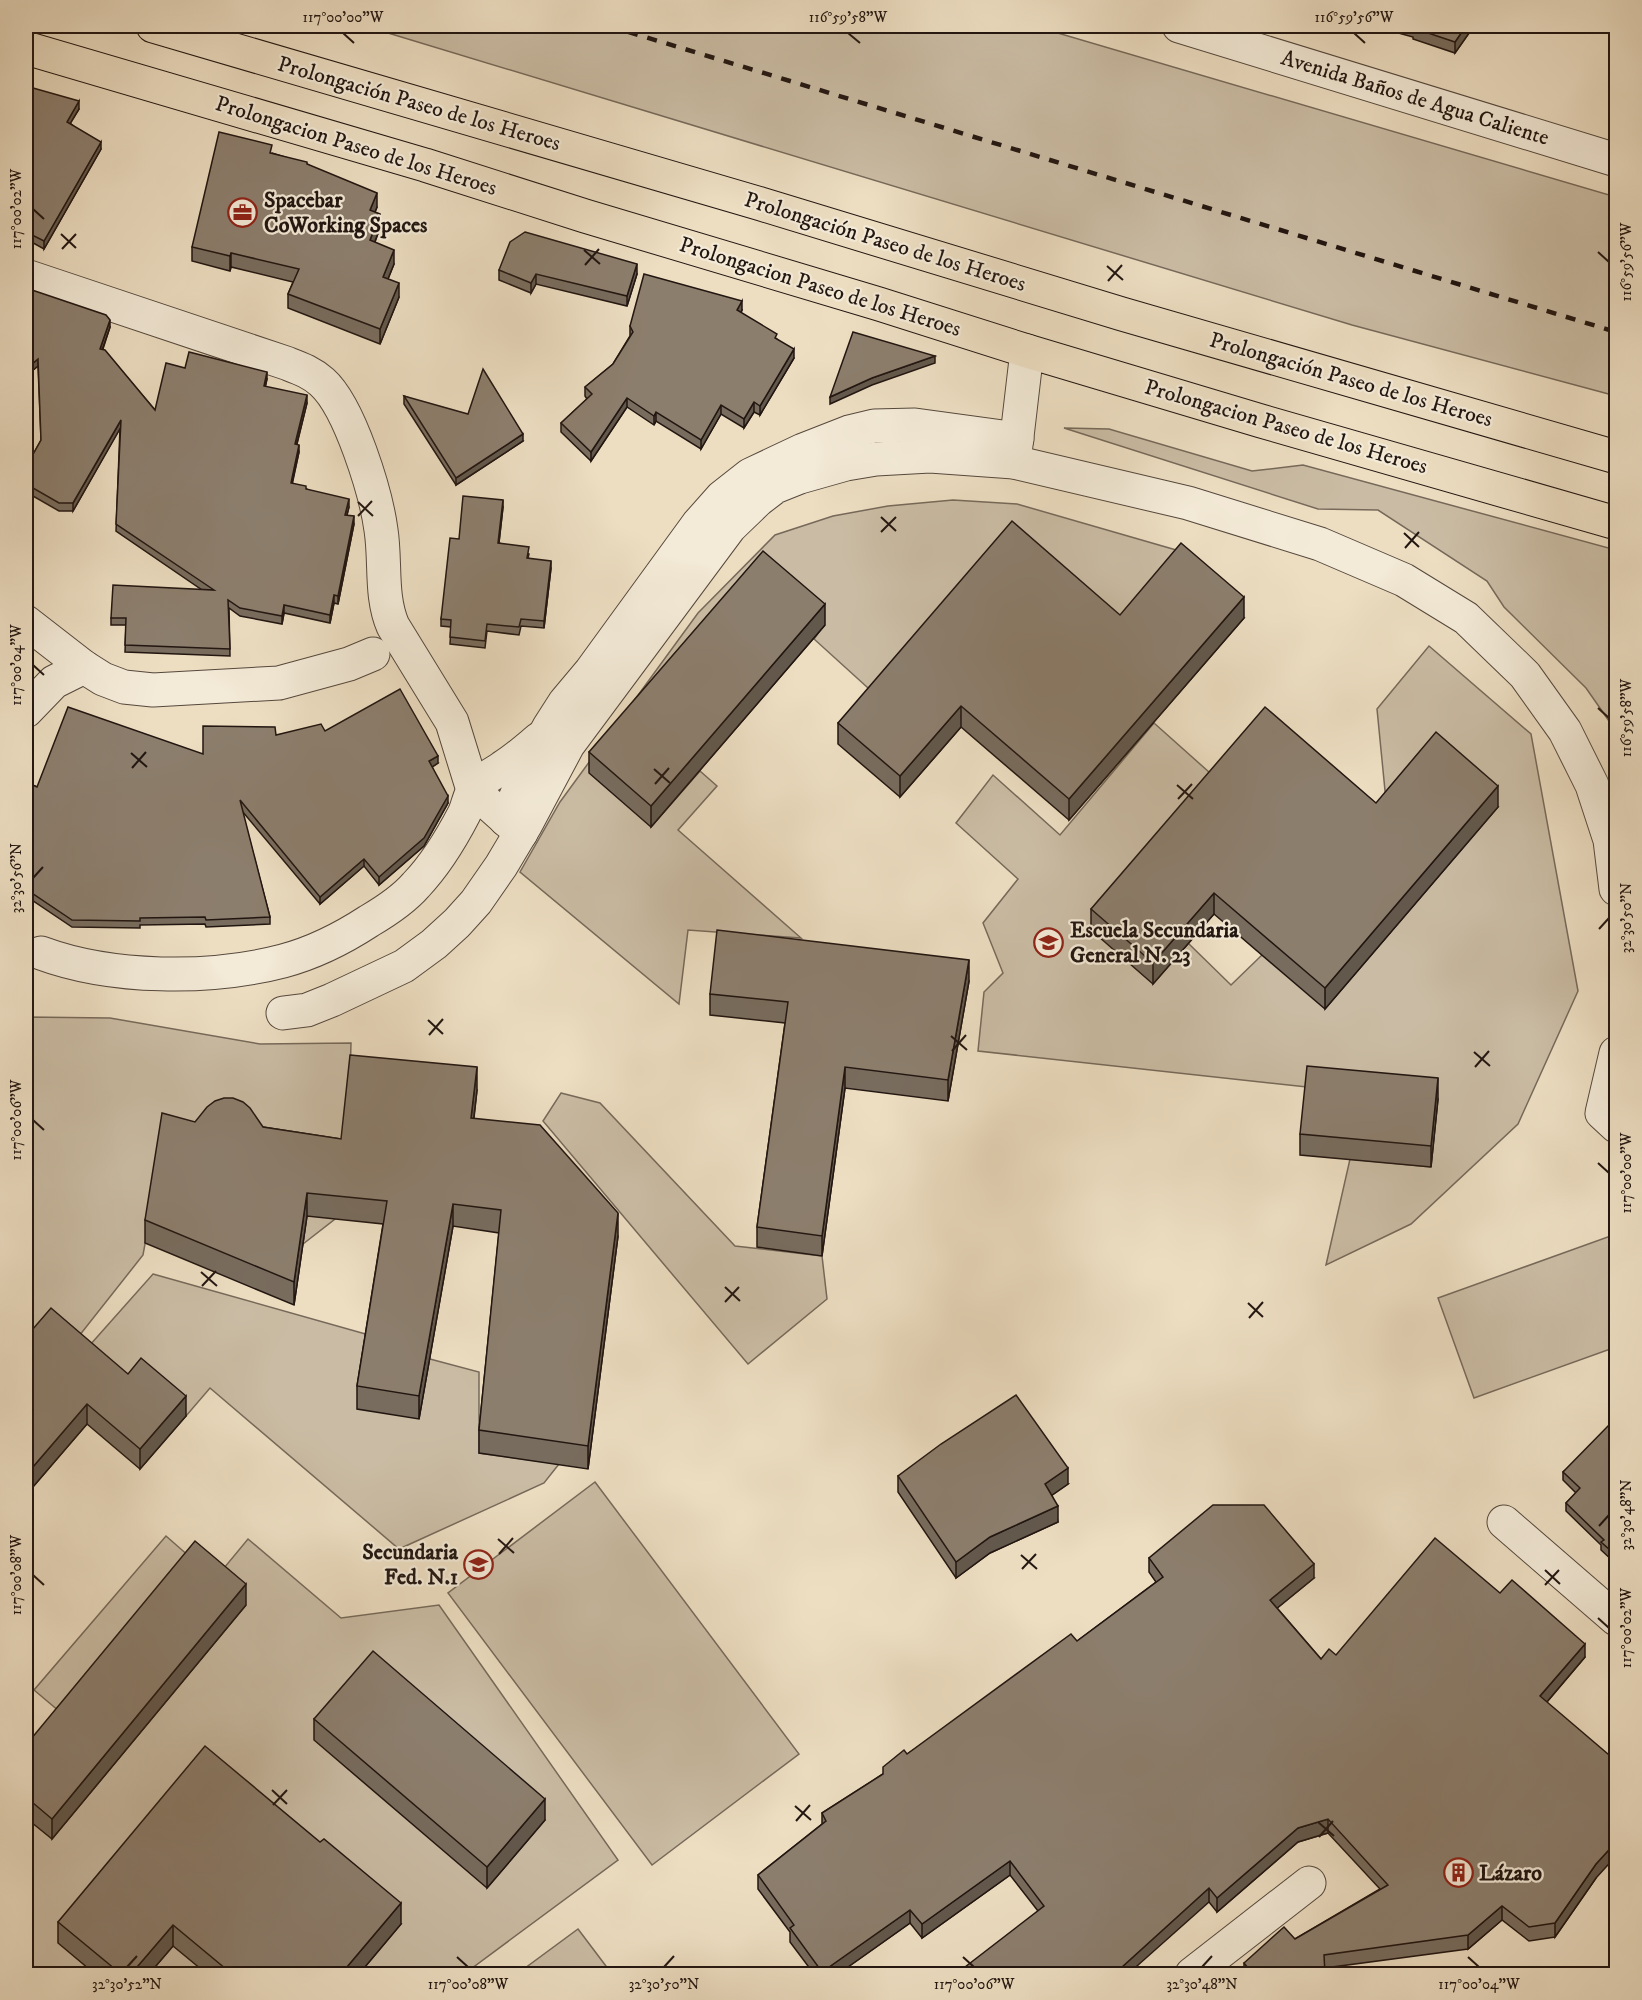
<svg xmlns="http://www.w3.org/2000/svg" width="1642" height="2000" font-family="'IM FELL DW Pica',serif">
	<rect width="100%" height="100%" fill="#eddec2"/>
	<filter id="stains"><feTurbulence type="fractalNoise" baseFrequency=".00333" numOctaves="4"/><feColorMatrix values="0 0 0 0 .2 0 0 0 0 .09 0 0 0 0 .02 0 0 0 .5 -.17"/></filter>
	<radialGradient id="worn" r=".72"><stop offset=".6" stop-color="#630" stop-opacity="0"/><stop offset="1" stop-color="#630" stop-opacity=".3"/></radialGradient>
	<!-- green -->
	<g fill="#cabca4" stroke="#76695a" stroke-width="1.5">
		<path d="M365,26H1034L1616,197V396L1352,325Z"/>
		<path d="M1064,428L1109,429L1252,471L1303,465L1616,550V731L1586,688L1504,607L1487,581L1378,510L1318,509Z"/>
		<path d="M953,500L1017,504L1183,552L1083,679L878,697L814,639L824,625L651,827L700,771L717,786L678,830L801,938L688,930L679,1004L520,872L560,802L698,613L775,535L833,516L888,506Z"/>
		<path d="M1429,646L1531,734L1578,991L1518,1124L1411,1224L1326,1265L1350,1159L1431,1167L1307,1087L978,1051L984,992L1003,973L983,923L1018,879L956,823L993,775L1060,835L1154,723L1219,781L1188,943L1231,985L1262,955L1387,811L1377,709Z"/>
		<path d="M26,1017L110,1018L260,1044L351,1043L350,1078L335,1219L303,1244L149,1222L143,1255L79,1336L26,1340Z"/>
		<path d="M561,1093L600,1103L735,1246L822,1256L827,1299L748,1364L543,1121Z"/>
		<path d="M1616,1234V1347L1474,1398L1438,1298Z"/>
		<path d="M153,1274L369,1335L430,1359L479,1372V1453L559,1464L544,1483L399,1549L210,1388L186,1416L141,1378L128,1394L82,1354Z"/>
		<path d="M595,1482L799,1754L652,1865L448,1593Z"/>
		<path d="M166,1536L215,1579L248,1539L341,1618L439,1605L618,1860L464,1974H26V1749L66,1717L34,1690Z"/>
		<path d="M578,1929L612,1974H517Z"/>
	</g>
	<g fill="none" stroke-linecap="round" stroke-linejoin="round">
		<defs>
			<g id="pedestrian">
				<path d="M26,276L286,363C299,368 311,372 322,382C350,407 376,493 381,530C386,562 380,596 393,626L452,722L473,790L521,833"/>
				<path d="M26,622L84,667L103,679L124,687L153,690L279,683L349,664L373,654"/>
				<path d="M26,711L54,682L84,667"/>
				<path d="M506,820L533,756L549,727L565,702L591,671L698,524L722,497L750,475L803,450L849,432L874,426L915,425L1017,439"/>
				<path d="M41,953C111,979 210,980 283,961C313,953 343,938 369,921C386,911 403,900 416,885C436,864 451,839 464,814C468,806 469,796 474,789C481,779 494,774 503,767C516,759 527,749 539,739"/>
			</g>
			<g id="minor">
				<path d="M1014,462L1027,351"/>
				<path d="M283,1013L307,1010L332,1000L404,966L434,944L457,923L476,902L501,866L526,824L568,745L730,527L758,500L775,487L800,477L846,464L876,459L930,456L1014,462L1188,503L1320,544L1404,580L1466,618L1525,675L1565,731L1592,785L1610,840L1616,889"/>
				<path d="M1616,1053L1602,1113L1616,1126"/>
				<path d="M1504,1522L1616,1619"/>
				<path d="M1192,1974L1309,1883"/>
			</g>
			<path id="tertiary" d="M1179,26L1616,160"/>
			<g id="primary">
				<path d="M153,26L761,204L1122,314L1616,457"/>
				<path d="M26,48L425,165L585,216L879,304L1027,351L1261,421L1616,523"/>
			</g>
		</defs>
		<!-- pedestrian casing -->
		<use href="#pedestrian" stroke="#55483d" stroke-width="35"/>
		<!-- minor casing -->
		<use href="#minor" stroke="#55483d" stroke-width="35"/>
		<!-- tertiary casing -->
		<use href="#tertiary" stroke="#55483d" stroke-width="35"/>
		<!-- primary casing -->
		<use href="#primary" stroke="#221611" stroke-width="35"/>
		<!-- pedestrian -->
		<use href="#pedestrian" stroke="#f3ead7" stroke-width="33"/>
		<!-- minor -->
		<use href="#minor" stroke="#f3ead7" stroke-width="33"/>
		<!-- tertiary -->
		<use href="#tertiary" stroke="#f3ead7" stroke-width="33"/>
		<!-- primary -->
		<use href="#primary" stroke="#eddec2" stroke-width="33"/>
		<!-- rail -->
		<path stroke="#221611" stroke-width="4.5" stroke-dasharray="10 10" stroke-linecap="butt" d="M609,26L1616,332"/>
	</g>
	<!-- wall -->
	<g fill="#786c5e" stroke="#221611" stroke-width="1.5">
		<path d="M1373,26H1474L1455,53L1413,39V37Z"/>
		<path d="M26,86L79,109L70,123L101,149L44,249L26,239Z"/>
		<path d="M272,153L307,164L377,207L375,212L380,228L375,242L394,264L388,279L399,297L380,344L288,308V294L293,282L231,267L230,271L192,261V247Z"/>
		<path d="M499,270L637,274L627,306L536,284L531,293L499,280Z"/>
		<path d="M26,292L110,327L103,349L155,410L185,368L267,379L265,387L307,403L297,444L299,452L292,483L349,507L347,515L354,524L338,604L334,603L330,623L284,613L282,624L240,616L229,608L230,656L125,652L126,625H111V618L202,590L116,531L120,428L73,511H59L26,492V467L41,440L38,366L26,376Z"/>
		<path d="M742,310L741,313L777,339L794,358L760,415L754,412L744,428L721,414L701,449L656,421L654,425L627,407L591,461L561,432V423L587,399L585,396V387L613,364L630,336V326Z"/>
		<path d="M404,396L523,441L456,485L404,404Z"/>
		<path d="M503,507L499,543L529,554L528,558L551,568L544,628L521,626L519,635L487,631L485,648L450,644L451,627L441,626V619L459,539Z"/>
		<path d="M1120,615L1244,618L1069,820L961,727L900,797L838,744V723Z"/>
		<path d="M825,625L651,827L589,773V752Z"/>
		<path d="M325,731L438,763L432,767L448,803L424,846L379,885L364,866L320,904L242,811L270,917V924L206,927L205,924L140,925V928L72,927L26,896V782L37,787L203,754L276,735Z"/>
		<path d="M1376,803L1498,807L1325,1009L1214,914L1153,984L1091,930V909Z"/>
		<path d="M969,981L948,1101L845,1088L822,1256L757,1247V1227L785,1023L710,1015V994Z"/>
		<path d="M477,1090L474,1118L618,1236L588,1469L479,1453V1430L499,1233L453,1226L419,1419L357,1409V1386L383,1224L307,1216L294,1305L145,1243V1220L195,1122L263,1127L341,1139Z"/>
		<path d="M1438,1099L1431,1167L1300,1155V1134Z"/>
		<path d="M26,1337L128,1374L186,1416L140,1469L87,1424L26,1495Z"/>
		<path d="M1617,1432V1579L1611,1574V1566L1614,1562L1601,1550V1545L1566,1511V1503L1576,1493L1563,1480V1472Z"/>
		<path d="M898,1476L1068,1484L1052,1495L1058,1522L990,1553L956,1578L898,1492Z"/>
		<path d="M1149,1558L1314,1578L1277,1608L1321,1659L1336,1655L1500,1593L1585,1657L1547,1702L1596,1878L1555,1937L1529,1941L1502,1920L1468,1949L1325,1968V1974H1244V1963L1295,1939L1380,1889L1328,1833L1298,1842L1217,1912L1209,1902L1038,1911L1010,1875L922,1938L910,1923L838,1974H814L790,1942V1932L758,1889V1875L822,1824V1813L883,1774L907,1754L1077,1641L1156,1582L1149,1572Z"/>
		<path d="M246,1605L52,1839L26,1818V1745Z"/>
		<path d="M314,1719L545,1820L487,1888L314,1740Z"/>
		<path d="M58,1922L401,1924L359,1974H207L173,1946L149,1974H95L58,1943Z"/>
	</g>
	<!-- shaded-wall -->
	<g fill="#62584c" stroke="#221611" stroke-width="1.5">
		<path d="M1466,26H1474L1455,53V42Z"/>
		<path d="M79,101V109L67,129V122Z"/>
		<path d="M101,142V149L44,249V241Z"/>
		<path d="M377,193V207L370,224V210Z"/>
		<path d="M380,214V228L370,254V240Z"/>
		<path d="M394,250V264L383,291V277Z"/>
		<path d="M231,253V267L230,271V256Z"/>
		<path d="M637,264V274L627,306V296Z"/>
		<path d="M536,274V284L531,293V283Z"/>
		<path d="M399,283V297L380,344V329Z"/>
		<path d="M742,301V310L737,319V310Z"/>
		<path d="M110,320V327L100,356V349Z"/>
		<path d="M794,349V358L760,415V406Z"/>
		<path d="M935,356V363L872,385L830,404V397L872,378Z"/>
		<path d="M38,359V366L26,376V369Z"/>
		<path d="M267,372V379L264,393V386Z"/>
		<path d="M307,395V403L295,451V444Z"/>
		<path d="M627,398V407L591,461V452Z"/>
		<path d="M754,402V412L744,428V419Z"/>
		<path d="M721,405V414L701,449V440Z"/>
		<path d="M656,412V421L654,425V416Z"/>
		<path d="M121,420V427L73,511V503Z"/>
		<path d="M523,434V441L456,485V478Z"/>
		<path d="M299,445V452L291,490V483Z"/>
		<path d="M349,499V507L345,522V515Z"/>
		<path d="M503,500V507L498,551V543Z"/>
		<path d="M354,516V524L338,604V596Z"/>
		<path d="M551,561V568L544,628V621Z"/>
		<path d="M334,595V603L330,623V615Z"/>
		<path d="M1244,597V618L1069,820V799Z"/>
		<path d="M825,604V625L651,827V806Z"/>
		<path d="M284,605V613L282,624V616Z"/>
		<path d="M961,706V727L900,797V776Z"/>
		<path d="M438,756V763L429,769V761Z"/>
		<path d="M1498,786V807L1325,1009V988Z"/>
		<path d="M448,796V803L424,846L379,885V877Z"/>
		<path d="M364,859V866L320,904V897Z"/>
		<path d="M1214,893V914L1153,984V963Z"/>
		<path d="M969,960V981L948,1101V1080Z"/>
		<path d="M477,1067V1090L471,1141V1118Z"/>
		<path d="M845,1067V1088L822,1256V1236Z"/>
		<path d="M1438,1078V1099L1431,1167V1146Z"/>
		<path d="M307,1193V1216L294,1305V1282Z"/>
		<path d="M453,1204V1226L419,1419V1396Z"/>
		<path d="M618,1213V1236L588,1469V1446Z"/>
		<path d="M186,1396V1416L140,1469V1449Z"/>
		<path d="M87,1404V1424L26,1495V1475Z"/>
		<path d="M1068,1468V1484L1045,1500V1484Z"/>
		<path d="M1058,1506V1522L990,1553L956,1578V1562L990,1537Z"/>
		<path d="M1314,1564V1578L1270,1614V1600Z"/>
		<path d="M246,1584V1605L52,1839V1819Z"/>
		<path d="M1585,1644V1657L1540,1710V1696Z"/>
		<path d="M545,1799V1820L487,1888V1867Z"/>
		<path d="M1328,1819V1833L1298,1842L1217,1912V1898L1298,1828Z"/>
		<path d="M1617,1841V1855L1596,1878L1555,1937V1923L1596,1864Z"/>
		<path d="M1010,1861V1875L922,1938V1924Z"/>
		<path d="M1209,1888V1902L1128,1974L1122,1967Z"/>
		<path d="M401,1903V1924L359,1974H341Z"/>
		<path d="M1502,1906V1920L1468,1949V1935Z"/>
		<path d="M910,1910V1923L838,1974H822V1972Z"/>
		<path d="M173,1925V1946L149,1974H131Z"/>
	</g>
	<!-- building -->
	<g fill="#8c7e6d" stroke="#221611" stroke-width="1.5">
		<path d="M1412,26H1466L1455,42L1413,28L1415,26Z"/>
		<path d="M26,86L79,101L67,122L101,142L44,241L26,232Z"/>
		<path d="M219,132L272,145L270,153L307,162V164L377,193L370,210L380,214L370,240L394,250L383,277L399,283L380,329L288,294L299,269L231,253L230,256L192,247Z"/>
		<path d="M525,232L637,264L627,296L536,274L531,283L499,270L510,242Z"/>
		<path d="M644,274L742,301L737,310L777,334L775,338L794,349L760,406L754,402L744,419L721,405L701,440L656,412L654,416L627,398L591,452L561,423L592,394L585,387L613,364L633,332L630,326Z"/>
		<path d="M29,289L106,315L110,320L100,349L105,350L155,410L166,363L185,368L189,352L267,372L264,386L307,395L295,444L299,445L291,483L306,486V489L349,499L345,515L354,516L338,596L334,595L330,615L284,605L282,616L240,608L228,600L230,649L125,645L126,618H111L113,585L214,590L116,524L121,420L73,503H59L26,484V467L41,440L38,359L26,369V292Z"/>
		<path d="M853,332L935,356L872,378L830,397Z"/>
		<path d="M483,369L523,434L456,478L404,396L468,414Z"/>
		<path d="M463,496L503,500L498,543L529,547L527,558L551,561L544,621L521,619L519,627L487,624L485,641L450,637L451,620L441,619L450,538L459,539Z"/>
		<path d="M1012,521L1120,615L1181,543L1244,597L1069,799L961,706L900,776L838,723Z"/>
		<path d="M763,551L825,604L651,806L589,752Z"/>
		<path d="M400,689L438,756L429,761L448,796L424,838L379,877L364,859L320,897L240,800L270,917L206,920L205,917L140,918V921L72,920L26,889V782L37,787L68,707L203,754V726L275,727L276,735L321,724L325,731Z"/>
		<path d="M1265,707L1376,803L1436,732L1498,786L1325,988L1214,893L1153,963L1091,909Z"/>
		<path d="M717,930L969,960L948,1080L845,1067L822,1236L757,1227L788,1002L710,994Z"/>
		<path d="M350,1055L477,1067L471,1118L540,1125L618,1213L588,1446L479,1430L501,1210L453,1204L419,1396L357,1386L387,1201L307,1193L294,1282L145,1220L162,1113L195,1122L207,1107L215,1101L224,1098H233L243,1102L250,1108L263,1127L341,1139Z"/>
		<path d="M1307,1066L1438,1078L1431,1146L1300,1134Z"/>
		<path d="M51,1308L128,1374L141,1358L186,1396L140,1449L87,1404L26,1475V1337Z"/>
		<path d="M1016,1395L1068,1468L1045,1484L1058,1506L990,1537L956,1562L898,1476L941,1444Z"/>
		<path d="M1609,1425L1617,1432V1556L1601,1542L1604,1540L1566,1503L1580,1488L1563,1472Z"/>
		<path d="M1213,1505H1264L1314,1564L1270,1600L1321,1659L1329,1649L1336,1655L1435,1538L1500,1593L1512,1580L1585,1644L1540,1696L1615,1760L1617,1758V1841L1596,1864L1555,1923L1529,1927L1502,1906L1468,1935L1324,1955L1325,1974H1250L1252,1973L1244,1963L1284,1927L1295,1939L1388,1885L1328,1819L1298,1828L1217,1898L1209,1888L1122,1967L1128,1974H956L1044,1906L1010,1861L922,1924L910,1910L822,1972L790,1928L794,1925L758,1875L826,1821L822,1813L883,1774V1767L904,1750L907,1754L1071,1634L1077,1641L1163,1577L1149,1558Z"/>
		<path d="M195,1541L246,1584L52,1819L26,1797V1745Z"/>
		<path d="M1617,1560V1571L1611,1566Z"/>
		<path d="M373,1651L545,1799L487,1867L314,1719Z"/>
		<path d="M205,1746L320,1842L324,1839L401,1903L341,1974H232L173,1925L131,1974H121L58,1922Z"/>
	</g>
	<!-- ticks -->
	<path fill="none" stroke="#221611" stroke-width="2" d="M343,33L354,43M848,33L860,43M1354,33L1365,43M33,209L44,219M61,234L76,248M62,249L76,234M584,250L600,264M1598,252L1609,262M585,265L599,249M1107,266L1123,280M1108,281L1122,265M358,502L373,516M358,516L372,501M881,517L896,531M881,532L896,517M1404,533L1419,547M1405,548L1419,532M33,665L44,675M1598,708L1609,718M131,753L147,767M132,768L146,752M654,769L670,783M655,784L669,768M1177,785L1193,799M1178,799L1192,784M33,878L43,867M1599,929L1609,918M428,1020L443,1034M429,1035L443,1019M951,1036L967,1050M952,1051L966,1035M1474,1052L1490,1066M1475,1067L1489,1051M33,1120L44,1130M1598,1163L1609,1173M201,1272L217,1286M202,1286L216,1271M725,1287L740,1301M725,1302L739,1287M1248,1303L1263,1317M1249,1318L1263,1302M1599,1526L1609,1515M498,1539L514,1553M499,1554L513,1538M1021,1555L1037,1569M1022,1569L1036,1554M1545,1570L1560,1584M33,1575L44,1585M1545,1585L1559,1570M1598,1618L1609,1628M272,1790L287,1804M273,1805L287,1790M795,1806L811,1820M796,1821L810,1805M1318,1822L1334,1836M1319,1837L1333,1821M457,1957L468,1967M963,1957L974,1967M1468,1957L1479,1967M127,1967L137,1956M664,1967L674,1956M1202,1967L1212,1956"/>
	<!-- icons -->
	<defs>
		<symbol id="office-ring" viewBox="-11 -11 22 22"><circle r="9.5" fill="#f3ead7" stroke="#8f2418" stroke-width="1.5"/><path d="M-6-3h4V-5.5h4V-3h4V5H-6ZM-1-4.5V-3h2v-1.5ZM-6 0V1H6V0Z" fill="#8f2418"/></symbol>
		<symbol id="school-ring" viewBox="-11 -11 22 22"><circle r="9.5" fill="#f3ead7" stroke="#8f2418" stroke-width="1.5"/><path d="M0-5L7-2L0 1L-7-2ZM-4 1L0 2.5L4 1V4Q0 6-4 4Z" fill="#8f2418"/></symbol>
		<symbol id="building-ring" viewBox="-11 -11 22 22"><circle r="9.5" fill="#f3ead7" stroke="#8f2418" stroke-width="1.5"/><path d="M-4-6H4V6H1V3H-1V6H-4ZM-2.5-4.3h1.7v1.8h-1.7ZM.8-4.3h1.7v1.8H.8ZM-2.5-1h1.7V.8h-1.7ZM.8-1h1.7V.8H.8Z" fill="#8f2418"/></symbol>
	</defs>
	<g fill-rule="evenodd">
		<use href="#office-ring" x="226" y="196" width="33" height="33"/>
		<use href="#school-ring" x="1032" y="926" width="33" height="33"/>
		<use href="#school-ring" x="462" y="1548" width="33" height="33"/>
		<use href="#building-ring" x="1442" y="1856" width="33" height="33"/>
	</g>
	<g text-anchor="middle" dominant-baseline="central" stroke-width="4.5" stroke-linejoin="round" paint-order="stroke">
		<!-- street labels -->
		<g font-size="22" fill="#221611" stroke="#f3ead7">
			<text transform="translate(1415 98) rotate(17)">Avenida Baños de Agua Caliente</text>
			<text transform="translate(419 104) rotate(16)">Prolongación Paseo de los Heroes</text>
			<text transform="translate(356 146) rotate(17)">Prolongacion Paseo de los Heroes</text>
			<text transform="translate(885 242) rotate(17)">Prolongación Paseo de los Heroes</text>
			<text transform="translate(820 287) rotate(17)">Prolongacion Paseo de los Heroes</text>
			<text transform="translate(1351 380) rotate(16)">Prolongación Paseo de los Heroes</text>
			<text transform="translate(1286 427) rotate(16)">Prolongacion Paseo de los Heroes</text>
		</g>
		<!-- poi labels -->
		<g font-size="22" font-weight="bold" fill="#221611" stroke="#f3ead7" text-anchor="start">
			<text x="264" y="200">Spacebar<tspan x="264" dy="25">CoWorking Spaces</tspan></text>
			<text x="1070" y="930">Escuela Secundaria<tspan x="1070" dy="25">General N. 23</tspan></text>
			<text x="458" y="1552" text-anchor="end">Secundaria<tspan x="458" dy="25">Fed. N.1</tspan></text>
			<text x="1479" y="1873">Lázaro</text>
		</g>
	</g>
	<!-- margin -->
	<rect width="1642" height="2000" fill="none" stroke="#eddec2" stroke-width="66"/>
	<rect x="33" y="33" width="1576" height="1934" fill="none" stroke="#221611" stroke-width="2"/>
	<g font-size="15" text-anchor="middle" fill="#221611">
		<text x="343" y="22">117°00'00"W</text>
		<text x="848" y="22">116°59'58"W</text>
		<text x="1354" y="22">116°59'56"W</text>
		<text transform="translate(16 209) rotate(-90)" y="5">117°00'02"W</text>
		<text transform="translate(1626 262) rotate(-90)" y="5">116°59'56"W</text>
		<text transform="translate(16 665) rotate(-90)" y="5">117°00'04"W</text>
		<text transform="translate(1626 718) rotate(-90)" y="5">116°59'58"W</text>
		<text transform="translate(16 878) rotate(-90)" y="5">32°30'56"N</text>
		<text transform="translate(1626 918) rotate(-90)" y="5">32°30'50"N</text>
		<text transform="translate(16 1120) rotate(-90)" y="5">117°00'06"W</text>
		<text transform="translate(1626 1173) rotate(-90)" y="5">117°00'00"W</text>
		<text transform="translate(1626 1515) rotate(-90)" y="5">32°30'48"N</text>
		<text transform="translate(16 1575) rotate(-90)" y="5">117°00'08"W</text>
		<text transform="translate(1626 1628) rotate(-90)" y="5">117°00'02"W</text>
		<text x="127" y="1989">32°30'52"N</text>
		<text x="468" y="1989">117°00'08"W</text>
		<text x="664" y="1989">32°30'50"N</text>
		<text x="974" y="1989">117°00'06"W</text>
		<text x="1202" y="1989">32°30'48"N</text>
		<text x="1479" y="1989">117°00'04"W</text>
	</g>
	<rect width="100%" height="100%" filter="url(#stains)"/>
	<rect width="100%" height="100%" fill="url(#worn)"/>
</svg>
